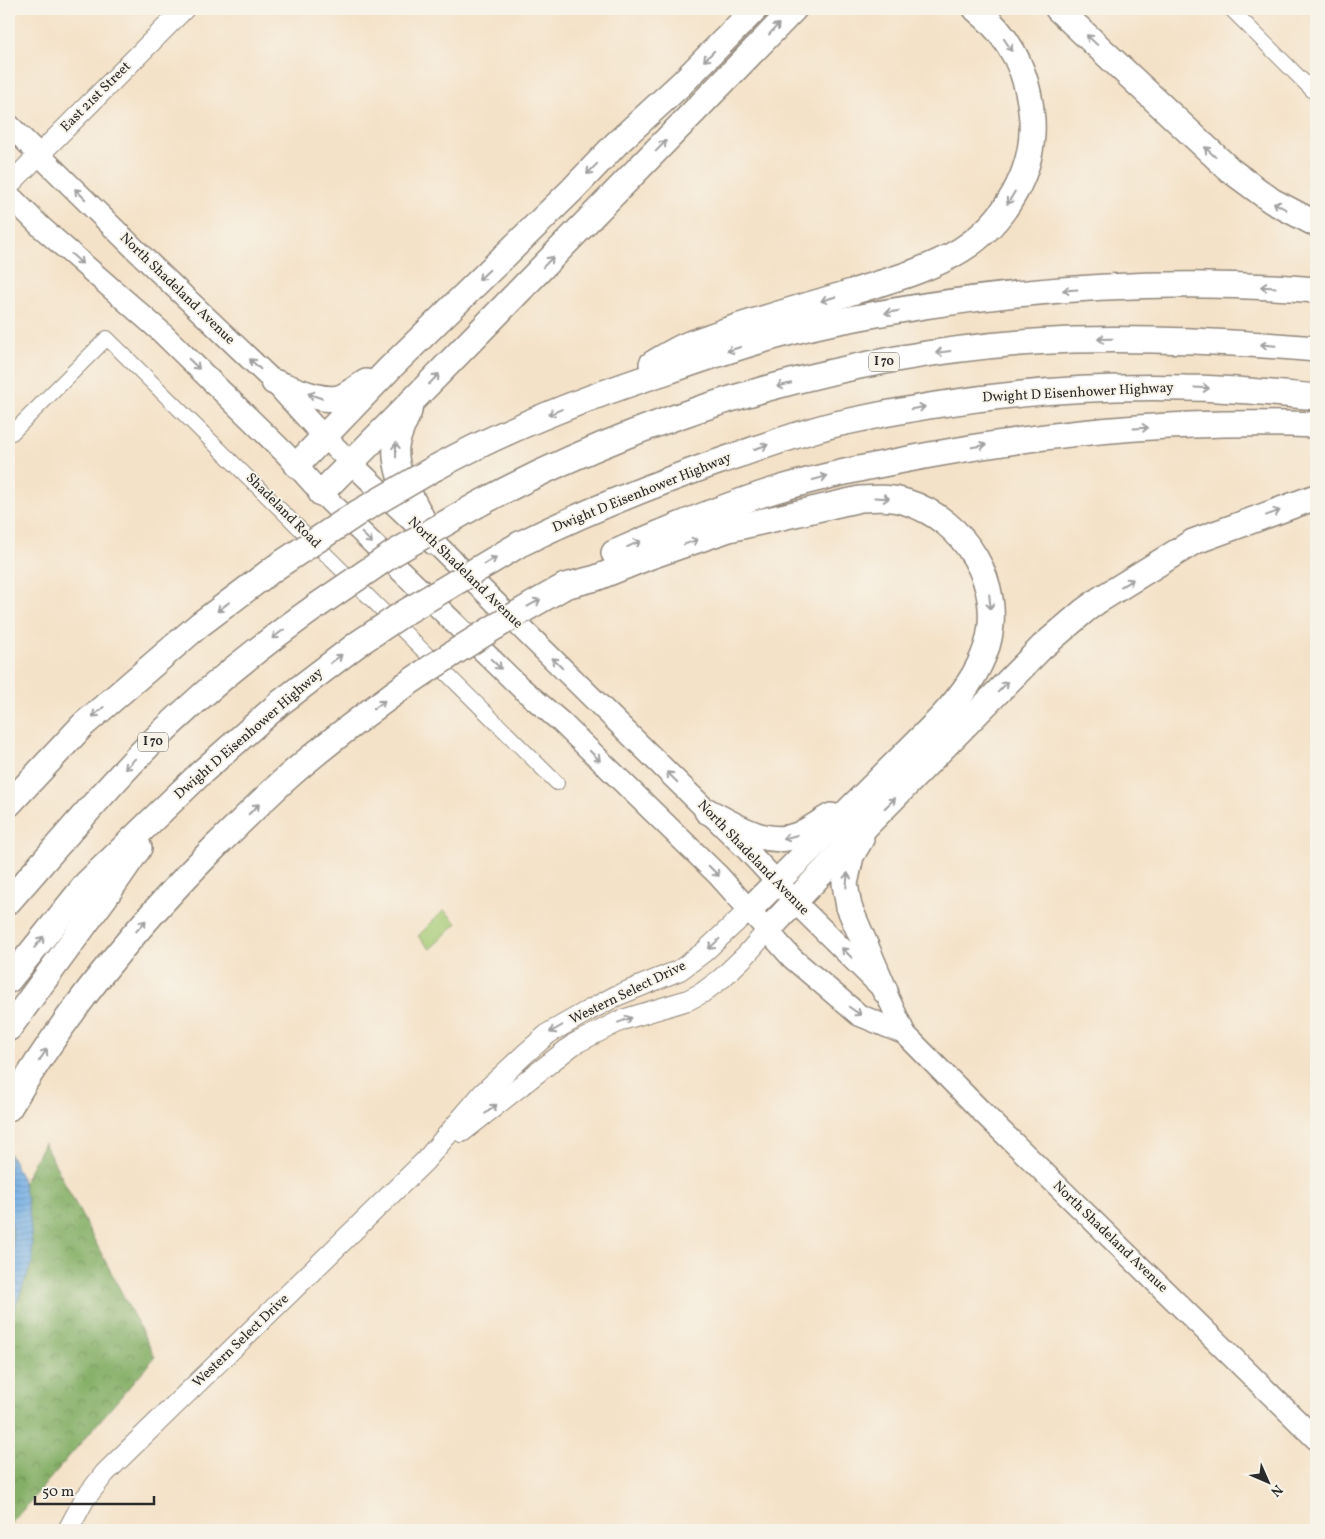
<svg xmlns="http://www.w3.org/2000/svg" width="1325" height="1539" font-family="Vollkorn,serif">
	<defs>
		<pattern id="forest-crowns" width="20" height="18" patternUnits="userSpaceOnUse" patternTransform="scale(1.25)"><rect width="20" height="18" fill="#84af66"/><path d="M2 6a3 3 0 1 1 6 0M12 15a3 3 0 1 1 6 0" fill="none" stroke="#6c8f54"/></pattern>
		<pattern id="water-rules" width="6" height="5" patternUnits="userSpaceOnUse" patternTransform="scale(1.25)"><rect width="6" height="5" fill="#74aee4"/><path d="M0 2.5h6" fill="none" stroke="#5f8eb9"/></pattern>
	</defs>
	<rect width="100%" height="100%" fill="#f7f3e8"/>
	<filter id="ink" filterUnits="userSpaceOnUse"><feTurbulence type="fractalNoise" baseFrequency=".02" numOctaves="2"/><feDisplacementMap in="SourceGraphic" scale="10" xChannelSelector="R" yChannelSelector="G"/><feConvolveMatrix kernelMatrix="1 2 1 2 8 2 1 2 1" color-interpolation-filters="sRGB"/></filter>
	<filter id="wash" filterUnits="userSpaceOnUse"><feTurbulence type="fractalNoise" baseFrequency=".0096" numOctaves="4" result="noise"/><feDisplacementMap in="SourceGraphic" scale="20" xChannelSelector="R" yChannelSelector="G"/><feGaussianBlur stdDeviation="1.12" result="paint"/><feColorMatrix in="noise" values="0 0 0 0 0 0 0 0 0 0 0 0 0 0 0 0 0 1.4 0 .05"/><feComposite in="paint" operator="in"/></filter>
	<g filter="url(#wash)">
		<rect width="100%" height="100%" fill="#f4e2c8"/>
		<!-- forest -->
		<path fill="url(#forest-crowns)" stroke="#586d48" d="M44,1143L155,1357L9,1526V1210Z"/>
		<!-- garden -->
		<path fill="#a5cb75" stroke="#687b50" d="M444,910L457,923L430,949L418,936Z"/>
		<!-- water -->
		<path fill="url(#water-rules)" stroke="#506c88" d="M9,1153L14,1161L23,1182L30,1218L33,1260L12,1315L14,1329L9,1340V1290L11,1284C11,1261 16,1235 9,1213Z"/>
	</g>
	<g filter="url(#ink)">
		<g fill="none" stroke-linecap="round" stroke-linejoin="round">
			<defs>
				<g id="street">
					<path d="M1231,9L1316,94"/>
					<path d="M9,430L12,433L107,338L557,783"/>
				</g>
				<g id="secondary">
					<path d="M9,185L184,9"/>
					<path d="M462,1132L574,1044L622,1020L688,1000L702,993L722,978L746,955L767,931"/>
					<path d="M68,1530L84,1500L105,1473L425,1161L483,1093L526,1053L549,1033L586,1012L616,996L680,970L704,952L749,910"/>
				</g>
				<g id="primary">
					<path d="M9,125L139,253L274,382L313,425L350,462L434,542L748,851L804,911L885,991L905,1034L977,1107L1316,1439"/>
					<path d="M9,195L41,227L159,330L286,454L321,493L520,687L561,722L718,875L792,958L859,1015L905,1034"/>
				</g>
				<g id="highway">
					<path d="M1058,9L1230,170L1272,201L1316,224"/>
					<path d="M652,364C664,357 676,349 689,344C702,339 715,335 728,330C770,316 813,304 855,291C890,280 929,270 961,250C1004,223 1035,172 1032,120C1029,74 1012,38 976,9"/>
					<path d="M274,382C292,388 324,404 342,397C350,393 358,387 366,382"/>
					<path d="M409,411C397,439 391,446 400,476L434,542"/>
					<path d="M297,465L390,368L571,191L617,143L681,84L755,9"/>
					<path d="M435,468C510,427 590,396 671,370C723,352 776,334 829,323C987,291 1155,276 1316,290"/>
					<path d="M321,493L414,399L794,9"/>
					<path d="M477,505C656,408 869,347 1073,340C1154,338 1235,342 1316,349"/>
					<path d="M520,544C591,509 664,480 738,455C770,444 803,432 836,424C951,398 1067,385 1185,388C1229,388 1272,393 1316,397"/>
					<path d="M614,553C666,530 718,508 772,491C824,475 877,465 930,455C1058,431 1187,420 1316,425"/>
					<path d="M565,586L596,578L651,556L729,529L860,499C876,498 891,497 906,502C965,520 1005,585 987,646C978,674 961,696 942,717L749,910"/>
					<path d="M9,804L83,725L199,625L276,567"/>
					<path d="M707,811C735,825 766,848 798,835C809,831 820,822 831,816"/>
					<path d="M861,839L851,856L845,884L849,907L885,991"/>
					<path d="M9,901C54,850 98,797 146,748C198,696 257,648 318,605"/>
					<path d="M767,931L870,822L1042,647L1084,611L1099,600L1193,542L1316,497"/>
					<path d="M9,980L87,883L202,772L280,703L359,643"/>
					<path d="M9,1028L105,897L139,848"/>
					<path d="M9,1108C66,1011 138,924 217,845C241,822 264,798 288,777C325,744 365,715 404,686"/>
				</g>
			</defs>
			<!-- street casing -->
			<use href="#street" stroke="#90867a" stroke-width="16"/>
			<!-- secondary casing -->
			<use href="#secondary" stroke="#90867a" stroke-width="22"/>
			<!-- primary casing -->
			<use href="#primary" stroke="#90867a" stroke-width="24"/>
			<!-- highway casing -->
			<use href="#highway" stroke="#90867a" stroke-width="28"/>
			<!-- street -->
			<use href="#street" stroke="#fff" stroke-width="14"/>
			<!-- secondary -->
			<use href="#secondary" stroke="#fff" stroke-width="20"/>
			<!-- primary -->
			<use href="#primary" stroke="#fff" stroke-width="21"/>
			<!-- highway -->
			<use href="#highway" stroke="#fff" stroke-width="25"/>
			<defs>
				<g id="highway-bridge">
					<path d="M276,567L359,512L435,468"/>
					<path d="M318,605L394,553L477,505"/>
					<path d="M359,643L404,613L520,544"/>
					<path d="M404,686C456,650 510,617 565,586"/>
				</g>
			</defs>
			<!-- highway-bridge casing -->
			<use href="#highway-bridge" stroke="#90867a" stroke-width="28" stroke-linecap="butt"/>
			<!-- highway-bridge -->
			<use href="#highway-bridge" stroke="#fff" stroke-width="25"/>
		</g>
		<!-- one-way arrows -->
		<defs><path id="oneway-shaft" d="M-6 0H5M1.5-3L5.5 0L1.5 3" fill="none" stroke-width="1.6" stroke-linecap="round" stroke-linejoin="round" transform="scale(1.25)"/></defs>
		<g stroke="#a0a0a0">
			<use href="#oneway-shaft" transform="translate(774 29) rotate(-48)"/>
			<use href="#oneway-shaft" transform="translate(1092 40) rotate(-137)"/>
			<use href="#oneway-shaft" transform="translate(1008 45) rotate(57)"/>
			<use href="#oneway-shaft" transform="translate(709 56) rotate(135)"/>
			<use href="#oneway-shaft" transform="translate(661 146) rotate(-46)"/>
			<use href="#oneway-shaft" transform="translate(1210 152) rotate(-137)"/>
			<use href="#oneway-shaft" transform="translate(592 169) rotate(134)"/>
			<use href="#oneway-shaft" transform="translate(80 194) rotate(-135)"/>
			<use href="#oneway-shaft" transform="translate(1011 198) rotate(121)"/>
			<use href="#oneway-shaft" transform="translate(1280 206) rotate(-150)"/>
			<use href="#oneway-shaft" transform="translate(77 259) rotate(42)"/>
			<use href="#oneway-shaft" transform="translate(548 262) rotate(-46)"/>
			<use href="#oneway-shaft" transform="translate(484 275) rotate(136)"/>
			<use href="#oneway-shaft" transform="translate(1268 287) rotate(-177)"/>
			<use href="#oneway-shaft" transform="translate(1070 290) rotate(176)"/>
			<use href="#oneway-shaft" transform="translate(828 299) rotate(163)"/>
			<use href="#oneway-shaft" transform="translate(892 312) rotate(170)"/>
			<use href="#oneway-shaft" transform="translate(1105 339) rotate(179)"/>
			<use href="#oneway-shaft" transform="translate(1268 345) rotate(-175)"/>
			<use href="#oneway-shaft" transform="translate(734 349) rotate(162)"/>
			<use href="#oneway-shaft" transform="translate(943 352) rotate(172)"/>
			<use href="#oneway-shaft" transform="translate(194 364) rotate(44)"/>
			<use href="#oneway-shaft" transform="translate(255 364) rotate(-136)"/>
			<use href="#oneway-shaft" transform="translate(434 379) rotate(-46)"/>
			<use href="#oneway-shaft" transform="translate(784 385) rotate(166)"/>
			<use href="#oneway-shaft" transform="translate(1202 388) rotate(3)"/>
			<use href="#oneway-shaft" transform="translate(315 396) rotate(-161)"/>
			<use href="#oneway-shaft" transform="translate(918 408) rotate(-10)"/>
			<use href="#oneway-shaft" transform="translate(555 412) rotate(157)"/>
			<use href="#oneway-shaft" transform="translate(1141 428) rotate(-3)"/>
			<use href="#oneway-shaft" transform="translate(979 446) rotate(-9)"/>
			<use href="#oneway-shaft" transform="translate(761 447) rotate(-18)"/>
			<use href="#oneway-shaft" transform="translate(396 450) rotate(-91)"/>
			<use href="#oneway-shaft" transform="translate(820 478) rotate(-15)"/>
			<use href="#oneway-shaft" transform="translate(882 498) rotate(3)"/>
			<use href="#oneway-shaft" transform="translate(1273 513) rotate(-20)"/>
			<use href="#oneway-shaft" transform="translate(367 538) rotate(44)"/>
			<use href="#oneway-shaft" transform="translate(691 542) rotate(-20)"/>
			<use href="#oneway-shaft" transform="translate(634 544) rotate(-24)"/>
			<use href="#oneway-shaft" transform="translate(490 561) rotate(-30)"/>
			<use href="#oneway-shaft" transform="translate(1127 583) rotate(-31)"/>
			<use href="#oneway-shaft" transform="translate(990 602) rotate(84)"/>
			<use href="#oneway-shaft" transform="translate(534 603) rotate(-29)"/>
			<use href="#oneway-shaft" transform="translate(223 607) rotate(142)"/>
			<use href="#oneway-shaft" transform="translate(278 634) rotate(143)"/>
			<use href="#oneway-shaft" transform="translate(336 659) rotate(-37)"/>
			<use href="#oneway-shaft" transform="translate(557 663) rotate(-135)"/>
			<use href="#oneway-shaft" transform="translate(496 664) rotate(44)"/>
			<use href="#oneway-shaft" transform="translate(1003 687) rotate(-46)"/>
			<use href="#oneway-shaft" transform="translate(379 705) rotate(-37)"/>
			<use href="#oneway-shaft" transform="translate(98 712) rotate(139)"/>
			<use href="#oneway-shaft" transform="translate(595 756) rotate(45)"/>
			<use href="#oneway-shaft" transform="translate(130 764) rotate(134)"/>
			<use href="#oneway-shaft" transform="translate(672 777) rotate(-135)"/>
			<use href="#oneway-shaft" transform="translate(890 803) rotate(-44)"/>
			<use href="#oneway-shaft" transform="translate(254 809) rotate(-44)"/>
			<use href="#oneway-shaft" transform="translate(790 837) rotate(165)"/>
			<use href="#oneway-shaft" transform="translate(714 871) rotate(45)"/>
			<use href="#oneway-shaft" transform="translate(847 880) rotate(-84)"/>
			<use href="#oneway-shaft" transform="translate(141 926) rotate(-49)"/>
			<use href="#oneway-shaft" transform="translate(39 942) rotate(-51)"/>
			<use href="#oneway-shaft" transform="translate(714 944) rotate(137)"/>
			<use href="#oneway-shaft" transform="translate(847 953) rotate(-135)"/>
			<use href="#oneway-shaft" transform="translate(855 1011) rotate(35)"/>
			<use href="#oneway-shaft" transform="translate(625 1020) rotate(-20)"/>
			<use href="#oneway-shaft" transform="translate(556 1029) rotate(150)"/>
			<use href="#oneway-shaft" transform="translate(43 1055) rotate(-56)"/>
			<use href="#oneway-shaft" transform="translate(491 1109) rotate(-39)"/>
		</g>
	</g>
	<g text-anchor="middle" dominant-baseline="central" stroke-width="4" stroke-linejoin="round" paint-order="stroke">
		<!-- shield labels -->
		<g fill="#f7f3e8" stroke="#686764" stroke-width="1">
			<rect x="869" y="352.5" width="30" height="19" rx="4"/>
			<rect x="138" y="732.5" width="30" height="19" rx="4"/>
		</g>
		<g font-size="12" font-weight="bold" fill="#2b2b2b">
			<text x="884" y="362">I 70</text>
			<text x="153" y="742">I 70</text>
		</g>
		<!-- street labels -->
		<g font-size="14" fill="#2b2b2b" stroke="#f7f3e8">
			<text transform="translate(96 97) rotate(-45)">East 21st Street</text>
			<text transform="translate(177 289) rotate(44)">North Shadeland Avenue</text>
			<text transform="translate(1078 393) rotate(-3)">Dwight D Eisenhower Highway</text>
			<text transform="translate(642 493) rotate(-22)">Dwight D Eisenhower Highway</text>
			<text transform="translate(283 511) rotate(45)">Shadeland Road</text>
			<text transform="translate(465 573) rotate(44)">North Shadeland Avenue</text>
			<text transform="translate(249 734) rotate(-41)">Dwight D Eisenhower Highway</text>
			<text transform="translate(753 858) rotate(46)">North Shadeland Avenue</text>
			<text transform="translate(628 993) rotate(-26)">Western Select Drive</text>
			<text transform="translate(1110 1237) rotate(44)">North Shadeland Avenue</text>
			<text transform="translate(241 1341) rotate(-44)">Western Select Drive</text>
		</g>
	</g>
	<!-- margin -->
	<rect width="1325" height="1539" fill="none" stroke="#f7f3e8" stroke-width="30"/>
	<!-- north arrow -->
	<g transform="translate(1268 1482) rotate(135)" stroke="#f7f3e8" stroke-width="4" paint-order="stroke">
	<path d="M0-4L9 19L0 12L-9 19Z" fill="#2b2b2b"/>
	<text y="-8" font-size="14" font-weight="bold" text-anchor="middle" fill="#2b2b2b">N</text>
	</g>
	<!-- scale -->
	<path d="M35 1496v8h119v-8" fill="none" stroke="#2b2b2b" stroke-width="2.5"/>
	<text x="42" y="1496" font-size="15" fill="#2b2b2b" stroke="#f7f3e8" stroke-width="4" paint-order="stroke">50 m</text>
</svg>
